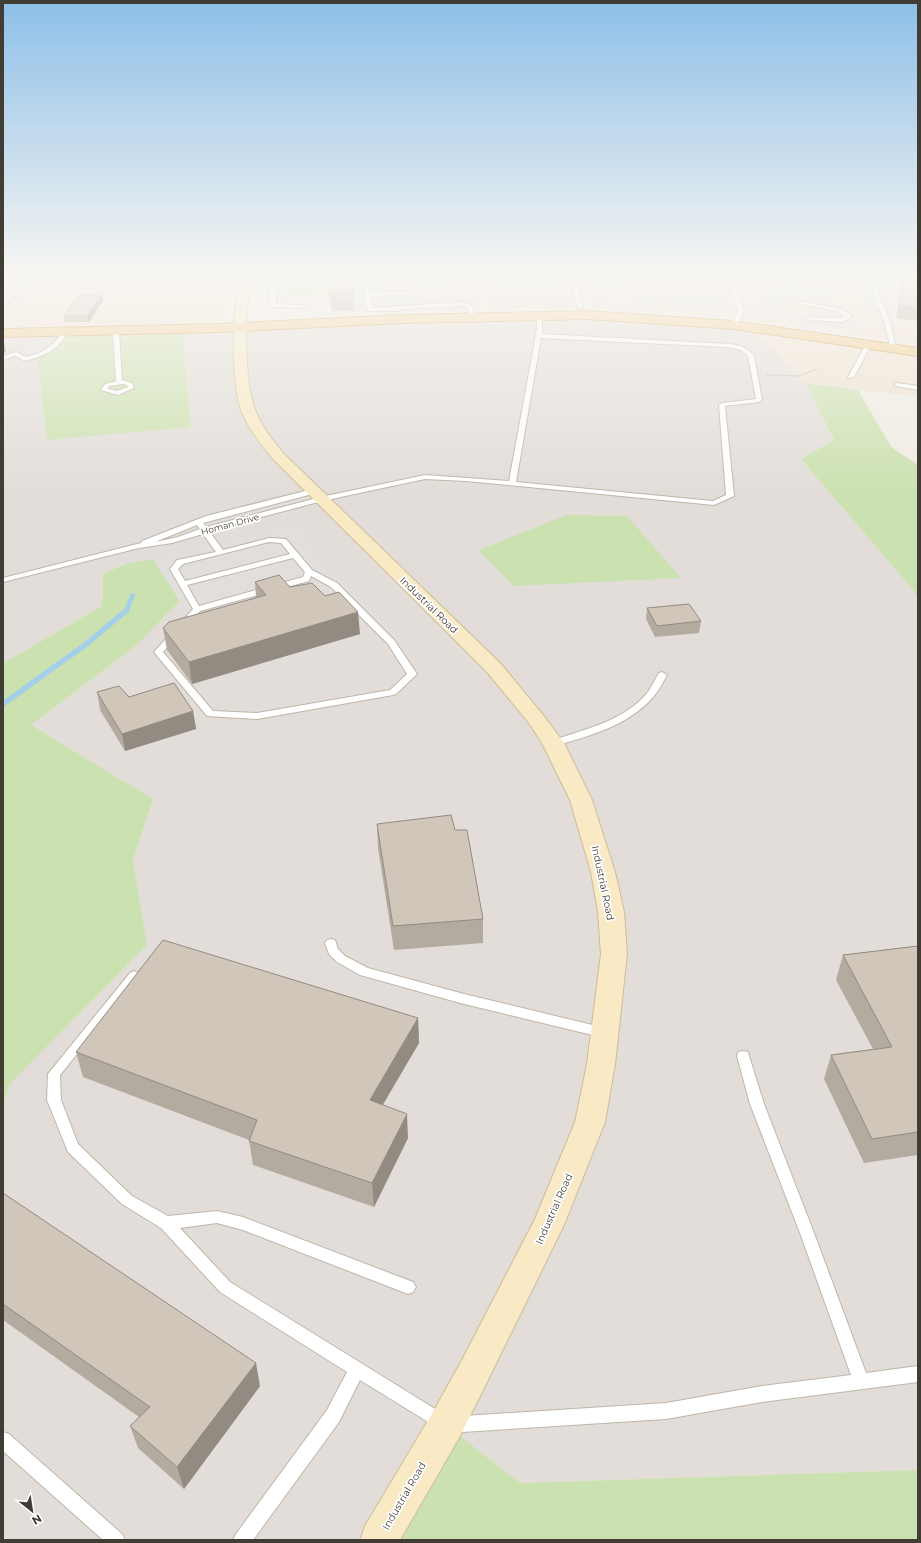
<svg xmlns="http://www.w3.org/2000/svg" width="921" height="1543" font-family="Montserrat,sans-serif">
	<rect width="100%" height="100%" fill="#f0ece3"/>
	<!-- residential -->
	<g fill="#e3ddd2">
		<path d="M60,276H243L240,283L59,282Z"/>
		<path d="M379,276H418L408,286L384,288L379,282Z"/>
		<path d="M565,281L570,308L490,309L484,284Z"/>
	</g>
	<!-- commercial -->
	<g fill="#f0e1d0">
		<path d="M3,276H60L59,282L240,283L228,302L223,317L214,322L15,327H3Z"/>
		<path d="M566,276H918V344L720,316L570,308Z"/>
		<path d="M469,281L484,284L490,309L385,313L381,295L387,291L384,288Z"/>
		<path d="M752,328L918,352V397L806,383Z"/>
	</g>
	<!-- industrial -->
	<path fill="#e2ddd8" d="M539,315L752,328L806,383L834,440L801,459L913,590L918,599V1470L520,1483L446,1425L379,1540H7L3,1536V1107L9,1085L147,945L133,860L153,799L31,725L137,645L180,601L103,574L102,606L3,663V333H64L60,342L37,357L47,440L191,426L182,329Z"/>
	<!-- green -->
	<g fill="#cce1b0">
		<path d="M292,276H379V282H347L348,294L288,297L289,278Z"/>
		<path d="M418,276H566L565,281L484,284L469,281L408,286Z"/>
		<path d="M182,329L191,427L47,440L37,357L49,351L64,333Z"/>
		<path d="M806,383L858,390L891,447L918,465V599L913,590L801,459L834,440Z"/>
		<path d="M567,515L627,516L681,578L513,586L479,550Z"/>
		<path d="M153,559L180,601L137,645L31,725L153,799L133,860L147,945L9,1085L3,1107V663L102,606L103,574L126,564Z"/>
		<path d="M446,1425L520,1483L918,1470V1540H379Z"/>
	</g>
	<!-- parking -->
	<g fill="#e1dedc" fill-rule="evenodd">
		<path d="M18,276L45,277L13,309H3V295H6L9,291L3,286Z"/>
		<path d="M601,276H721L722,280L601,279Z"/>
		<path d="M738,276H798L799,280H739Z"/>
		<path d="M850,276H918V289L886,286L885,298L892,300L891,313L889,318H875Z"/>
		<path d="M270,278H289L288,297L286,303L267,304Z"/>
		<path d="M349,282H379L388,291L413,292L415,300L480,298V305L478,309L354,311Z"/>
		<path d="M589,285L658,286L663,307H654L658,309L655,310L590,307ZM606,298H637L638,303H608Z"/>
		<path d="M695,285L710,288L719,294L726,293L730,303L727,311L720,310L716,313L676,309L678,306L668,305L662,286Z"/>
		<path d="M836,287L840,297H787L800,301L799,299L831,302L834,306L832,307L787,304L779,305L778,311L856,322L855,326L859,330L772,320L756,314L755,308L760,298L757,288Z"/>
		<path d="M304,523L310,529L302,541L340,580L191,619L153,559Z"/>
	</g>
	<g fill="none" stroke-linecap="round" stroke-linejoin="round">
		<!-- stream-far1 -->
		<path stroke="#a4cfe8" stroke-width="4.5" d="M126,611L133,595"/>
		<!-- stream -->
		<path stroke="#a4cfe8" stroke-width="5.5" d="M3,704L85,645L127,610"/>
		<defs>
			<g id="service">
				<path d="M16,276H21L29,283L3,305V300L23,283Z"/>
				<path d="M270,276H276V304L305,305L308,307L307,308L272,307L269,304Z"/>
				<path d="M575,276H581L580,278L727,280L726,278L729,276L732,280L814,281L811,276H816L821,283L818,285L734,284L744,311L737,325L734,327L731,325L738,311L728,283L579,282L578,287L583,306L580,308L577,306L572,287Z"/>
				<path d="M867,276H873L875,283L918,287V291L876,286L891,325L896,350L891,349L885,325Z"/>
				<path d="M363,284H367L370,292H405L419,286H443L446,292L443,294L439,289H419L412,291C416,291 417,293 420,296L417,298L413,295L371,296L372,308L462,302L473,306L474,317L469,318L468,308L462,306L401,309L399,311H367Z"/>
				<path d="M801,301L841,309L851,315L849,319L842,322L808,320L807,319L810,317L841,318L845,316L837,311L799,304L798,303Z"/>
				<path d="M537,314L542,315V334L729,344C740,345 748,348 754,356L762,400L759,402L725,406L734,496L714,505L466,481L425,479L322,501L209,531L223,550L269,538L286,539L312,570L337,583L394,640L417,674L396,694L393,695L257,719L207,716L154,652L193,609L170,569L177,560L216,552L203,534L172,543L139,548L3,582V578L141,543L142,541L206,516L313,489L317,491L316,493L203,523L206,527L321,497L425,475L509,481L537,329ZM541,338L725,347C734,348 742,349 748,356L756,399L722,403L719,405L726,495L713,501L516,482ZM197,525L200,529L178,537L155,542ZM269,542L281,543L290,554L185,581L178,569L183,564ZM293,558L305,572L303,577L199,606L187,585ZM311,576L331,587L388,644L407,674L390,690L257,713L213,711L163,652L200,611L309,581Z"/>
				<path d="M116,329L119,331L122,380L132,383L134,388L118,395L101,390L105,384L116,381L113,331ZM123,384L127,385L128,387L117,391L108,389L109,386Z"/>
				<path d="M62,332L67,333C58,351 43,356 25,361L15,356L3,360V356L16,352L26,357C42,353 53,347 62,332Z"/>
				<path d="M866,344L871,345L854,377L849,378L848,377Z"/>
				<path d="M897,383L918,386V390L895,386L894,385Z"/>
				<path d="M662,672L667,675C663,682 659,690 654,696C630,725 588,737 553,746L548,743L550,741C583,730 625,721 648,692C652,686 655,679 659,673Z"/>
				<path d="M331,939L335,940L338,949L345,956L368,968L464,994L605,1028L609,1030L611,1033L609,1036L605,1038L464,1004L360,975L337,962L329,954L325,943L327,940Z"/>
				<path d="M134,971L138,973L140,976L138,979L60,1075L61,1100L78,1144L132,1196L168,1216L217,1211L243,1217L413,1282L416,1287L413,1292L408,1294L243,1230L217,1223L180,1228L230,1282L448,1417L666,1403L762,1386L851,1375L800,1233L750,1104L737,1056L738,1052L743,1051L748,1052L749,1056L764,1104L814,1233L866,1373L918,1366V1382L762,1402L666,1419L446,1433L360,1380L339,1422L253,1540H233L236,1534L327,1410L347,1372L220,1292L161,1228L122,1204L68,1152L47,1100L48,1074L130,973Z"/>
				<path d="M3,1432L9,1434L122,1534L125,1540H103L3,1451Z"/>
			</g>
			<path id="secondary" d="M244,276H256C254,281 251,286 250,290C244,316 245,386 255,409C261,426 272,439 283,453L501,664L543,715L564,743L592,800L615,872L624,912L627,954L615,1064L605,1122L564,1225L485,1386L459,1438L400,1540H360L365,1526L433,1412L461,1362L535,1219L575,1122L587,1064L601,954L598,912L591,872L570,800L542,743L529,723L487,672L273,459C260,444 248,428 241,410C232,387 232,315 238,290C239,286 242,281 244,276Z"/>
			<path id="trunk" d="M588,311L734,321L918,348V356L734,329L588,319L403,323L218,332L3,337V329L218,324L403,315Z"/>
		</defs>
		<!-- service casing -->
		<use href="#service" stroke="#bdb6aa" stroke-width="2"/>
		<!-- secondary casing -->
		<use href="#secondary" stroke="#ccbc97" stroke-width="2"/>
		<!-- trunk casing -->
		<use href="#trunk" stroke="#cd9441" stroke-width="2"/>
		<!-- path -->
		<path stroke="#baae9a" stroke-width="1.5" stroke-dasharray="1 1" stroke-linecap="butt" d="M767,375L799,376L817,369"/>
		<!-- service -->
		<use href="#service" fill="#fff" fill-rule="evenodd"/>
		<!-- secondary -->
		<use href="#secondary" fill="#f9eac5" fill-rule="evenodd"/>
		<!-- trunk -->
		<use href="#trunk" fill="#f2cb84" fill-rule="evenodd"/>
	</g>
	<!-- wall -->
	<g fill="#b3aba0">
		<path d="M903,278L918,279V321L896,318L901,290Z"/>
		<path d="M328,280L353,293L354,310L332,311L329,296Z"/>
		<path d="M102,295L103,301L89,322H65L64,316Z"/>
		<path d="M255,582L290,587L360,634L192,684L167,650L163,628L256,597Z"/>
		<path d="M647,608L701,621L699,633L655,637L646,619Z"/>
		<path d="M97,692L129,697L193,711L196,729L125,751L100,710Z"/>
		<path d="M377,824L483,919V943L394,950L378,848Z"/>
		<path d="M918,946V1155L864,1163L824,1079L831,1055L873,1049L836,980L843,955Z"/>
		<path d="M418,1018L419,1043L383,1105L408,1138L374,1207L253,1165L249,1140L83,1077L76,1052Z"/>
		<path d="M3,1193L260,1386L184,1489L138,1448L130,1426L139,1417L3,1320Z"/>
	</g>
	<!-- shaded-wall -->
	<g fill="#928b82">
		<path d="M102,295L103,301L89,322L87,316Z"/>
		<path d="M3,337L6,352L3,353Z"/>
		<path d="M358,612L360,634L192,684L189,662Z"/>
		<path d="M193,711L196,729L125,751L122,734Z"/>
		<path d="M418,1018L419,1043L371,1124L370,1100Z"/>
		<path d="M407,1114L408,1138L374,1207L372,1183Z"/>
		<path d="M256,1363L260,1386L184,1489L177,1467Z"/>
	</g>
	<!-- building -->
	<g fill="#d0c7ba" stroke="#928b82">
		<path d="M903,278L918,279V308L899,306Z"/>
		<path d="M349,279L353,293L331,295L328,280Z"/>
		<path d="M79,295H102L87,316H64Z"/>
		<path d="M279,575L290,587L312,583L325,596L339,592L358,612L189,662L163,628L169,622L266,595L255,582Z"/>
		<path d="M689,604L701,621L657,626L647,608Z"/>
		<path d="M174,683L193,711L122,734L97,692L119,686L129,697Z"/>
		<path d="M451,815L455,830H467L483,919L393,926L377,824Z"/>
		<path d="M163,940L418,1018L370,1100L407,1114L372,1183L249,1141L257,1120L76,1052Z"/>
		<path d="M918,946V1132L872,1139L831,1055L892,1047L843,955Z"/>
		<path d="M3,1193L256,1363L177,1467L130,1426L150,1407L3,1304Z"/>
	</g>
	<!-- sky -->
	<linearGradient id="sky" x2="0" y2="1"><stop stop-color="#8dbfe8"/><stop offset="0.56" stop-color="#f8f6f2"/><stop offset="1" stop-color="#f8f6f2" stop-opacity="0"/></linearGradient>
	<rect width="921" height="492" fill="url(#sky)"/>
	<g text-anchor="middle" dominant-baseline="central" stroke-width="3.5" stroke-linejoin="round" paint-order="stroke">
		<!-- far-street labels -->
		<g font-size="9" fill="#413c34" stroke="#fff">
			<text transform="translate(230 524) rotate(-15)">Homan Drive</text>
		</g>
		<!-- street labels -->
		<g font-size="10" fill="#413c34" stroke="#fff">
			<text transform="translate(429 605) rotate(44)">Industrial Road</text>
			<text transform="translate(603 883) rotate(78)">Industrial Road</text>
			<text transform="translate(554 1209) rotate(-66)">Industrial Road</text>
			<text transform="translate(404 1496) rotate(-60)">Industrial Road</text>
		</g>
	</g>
	<!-- border -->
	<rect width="921" height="1543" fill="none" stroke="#413c34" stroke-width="8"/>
	<!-- north arrow -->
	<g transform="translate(32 1511) rotate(150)" stroke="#ffffff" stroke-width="3" paint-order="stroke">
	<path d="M0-3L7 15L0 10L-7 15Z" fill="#413c34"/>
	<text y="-6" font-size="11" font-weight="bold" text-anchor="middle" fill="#413c34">N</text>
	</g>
</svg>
